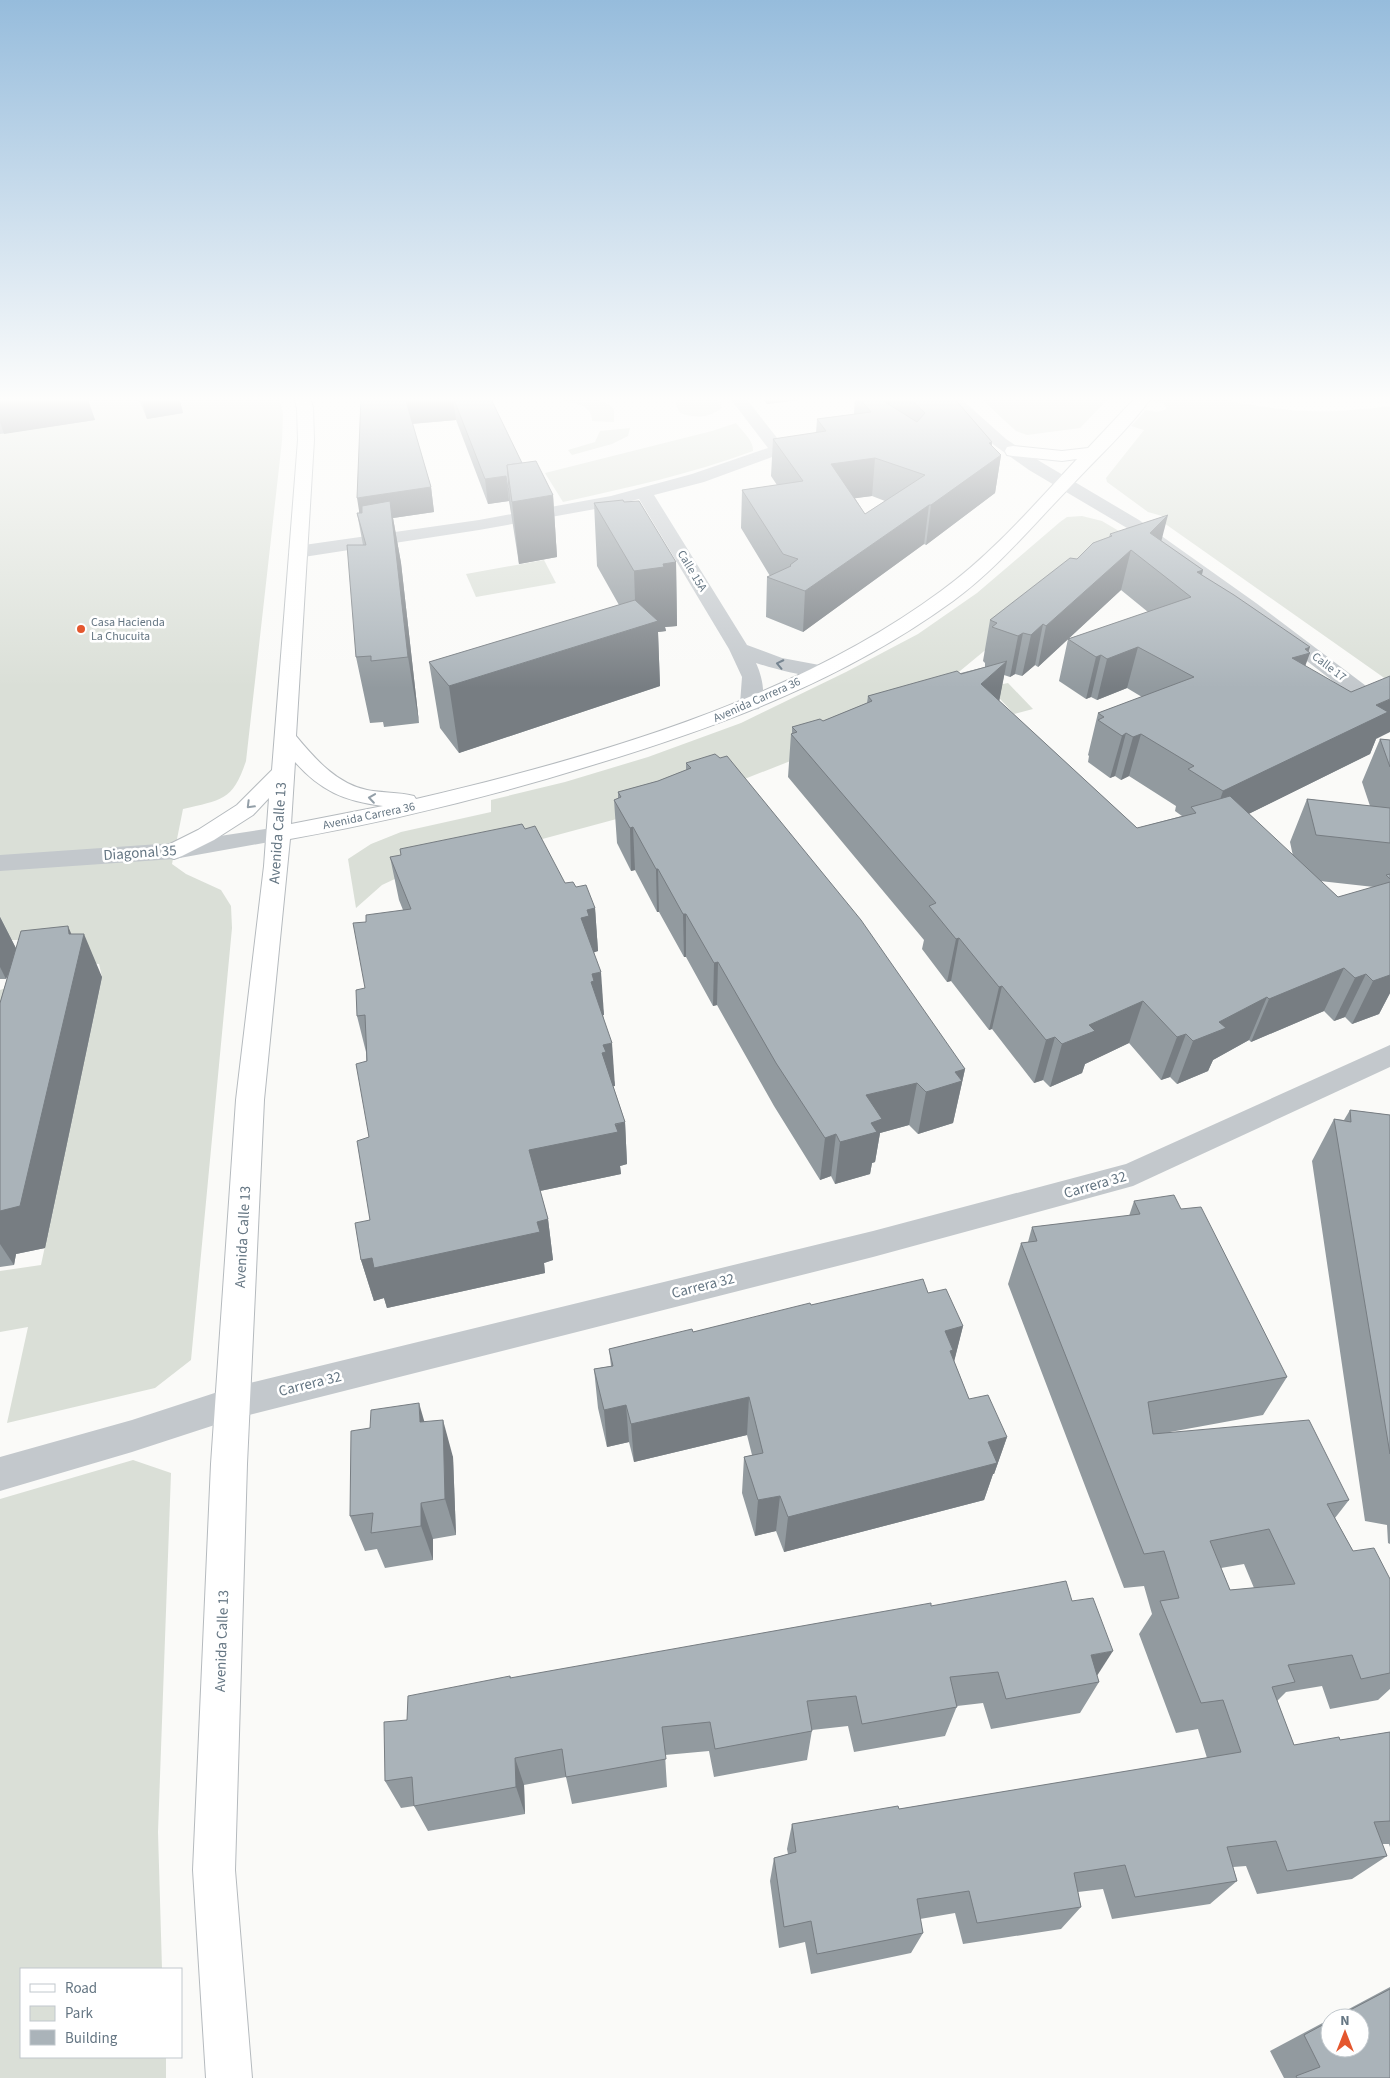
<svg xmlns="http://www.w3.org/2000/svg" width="1390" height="2078" font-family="'Source Sans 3',sans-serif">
	<rect width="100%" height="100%" fill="#fafaf8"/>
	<!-- green -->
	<g fill="#dadfd7">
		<path d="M0,397H279L283,414L282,441L246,761C233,801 221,800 183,809L172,864L186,874L221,890L231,906L232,928L191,1360L155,1388L7,1423L28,1327L0,1332V1271L41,1265L102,977L99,964L87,963L0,1106V990L12,986L28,940H0Z"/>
		<path d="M567,397C587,397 599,394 614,409V422L592,421C593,406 576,402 563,402Z"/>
		<path d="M694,397H715L722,407C710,419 694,418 680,413L674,401Z"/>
		<path d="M979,397H1108V399L1080,428L1027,435L1016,431Z"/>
		<path d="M1157,397H1226C1236,404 1247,404 1259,406C1306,414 1343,412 1390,406V682L1164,523L1162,516L1148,512L1107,482L1106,478L1144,430L1131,426L1146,410L1157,412L1167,409L1163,403L1153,401Z"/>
		<path d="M736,423C742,431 754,441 753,451C691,474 627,488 563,502L545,473L712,431Z"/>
		<path d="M630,428L628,436L612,444L572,455L568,450L595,442L600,431Z"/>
		<path d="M1082,516L1102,521L1129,537L1076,575L960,671L893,713L816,751L747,778L661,807L535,841L416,869L382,885L356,908L348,859L371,844L401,832L491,812V800L565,782L648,757L741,723L846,672L918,634L977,593L1060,522L1067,517Z"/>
		<path d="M544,560L556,583L476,597L466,574Z"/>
		<path d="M1008,683L1033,709L1014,714L989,687Z"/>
		<path d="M133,1460L171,1473L158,1832L162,1969H21V2057H166V2078H0V1499Z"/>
	</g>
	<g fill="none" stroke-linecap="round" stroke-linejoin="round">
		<defs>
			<path id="major" d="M294,397H310L313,408L314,440L296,736C315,759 337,784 367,790C383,793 399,792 414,796L416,799C592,758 794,700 941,591C992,554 1034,505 1077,459L1062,461L1013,456L1007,455L1005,451L1007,447L1013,446L1062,451L1088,448L1136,397H1152C1129,429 1098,457 1071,486C1033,525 998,568 953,601C843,681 716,728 586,767C489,797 390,821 290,839L264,1100L247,1464L235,1870L252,2078H206L193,1870L211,1464L236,1100L264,866L269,798L253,815L214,840L182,856L174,859L166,856L162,851L166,846L198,830L237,805L272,770L298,440L297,408ZM295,762C321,791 344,801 383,806L291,824Z"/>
		</defs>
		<!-- major casing -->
		<use href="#major" stroke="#b5babe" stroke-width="2"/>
		<!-- minor -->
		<g fill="#c3c8cc" fill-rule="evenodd">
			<path d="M729,397H745L781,443L807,434L813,436L815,439L813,442L704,482L654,495L747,645L782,658L830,667L833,671L830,675C811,680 775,669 756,663C762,676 767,696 759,709L751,710L743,709L740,704L742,677L729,649L639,499L612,506L479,530L297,558L290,556L288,552L290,548L297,546L479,520L611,496L692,474L768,448Z"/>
			<path d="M942,397H959L1006,439L1041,462L1139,520L1256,603L1390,704V720L1382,719L1242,611L1127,528L1029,470L994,445Z"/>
			<path d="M278,827L286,829L290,834L286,839L174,859L0,871V855L174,843Z"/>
			<path d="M1390,1045V1067L1133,1186L873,1257L233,1419L132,1452L0,1491V1457L132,1420L233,1387L873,1231L1126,1164Z"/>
		</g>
		<!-- major -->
		<use href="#major" fill="#fff" fill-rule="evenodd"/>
	</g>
	<!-- wall -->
	<g fill="#929a9f" fill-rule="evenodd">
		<path d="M0,397H87L95,420L0,434Z"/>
		<path d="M138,397H179L183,413L147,419Z"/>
		<path d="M361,397H490L522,463L553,495L557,557L519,564L511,513L509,501L488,504L456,420L412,424L431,487L434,512L393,518L401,563L419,723L384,727L383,722L370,723L356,657L363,545L357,513H359Z"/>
		<path d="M760,397H797V400L767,404Z"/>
		<path d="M855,397H953L992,442V446L1001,455L995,493L926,545L924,544L803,632L766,617L767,577L770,576L741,528L742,490L777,485L771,476L773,439L816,433L817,419L854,414ZM872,496L885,501L865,514L855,498Z"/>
		<path d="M624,502L676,562L677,626L665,627L666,631L658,632L660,686L459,753L440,728L429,662L619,605L597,566L594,503Z"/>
		<path d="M1110,534L1161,541L1203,570L1202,575L1309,652L1305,665L1376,739L1370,754L1248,814L1293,856L1290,842L1307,799L1370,806L1362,782L1380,739L1390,740V993L1379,1014L1352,1024L1345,1017L1334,1021L1324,1011L1251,1042L1249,1040L1213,1060L1208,1071L1177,1084L1170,1077L1161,1080L1129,1043L1085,1064L1082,1073L1050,1087L1043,1080L1034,1083L992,1029L989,1030L951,981L947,982L922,949L924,940L788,777L791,734H792V727L823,721L867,703L868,696L985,667V663L983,661L990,620L1109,537ZM1121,590L1148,612L1068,639L1059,681L1086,699L1091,697L1097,700L1127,688L1142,697L1098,713L1088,755L1089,756L1088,762L1110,778L1115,776L1121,780L1129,776L1176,806L1175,811L1182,816L1137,828L999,701L1004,675L1010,677L1015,674L1022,676L1035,665L1038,667ZM1320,881L1374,887L1338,897Z"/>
		<path d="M686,763L965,1069L953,1123L918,1134L909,1125L880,1133L875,1162L872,1163L870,1174L835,1184L831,1176L820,1180L774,1106L717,1005L713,1006L686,957H684L659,912H657L635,870L631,871L617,843L614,800L618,799V792L658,781L686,770Z"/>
		<path d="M390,857L565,883L576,887L595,908L598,951L594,952L604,1015H603L615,1086H613L625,1122L627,1164L620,1166L621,1174L540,1191L548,1219L553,1260L544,1263L545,1273L387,1308L384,1298L374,1301L361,1260L370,1220L369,1137L366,1052L357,1016L365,988L366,922L403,910L399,900Z"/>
		<path d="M0,917L16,949L72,934L102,977L45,1248L16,1254L14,1265L0,1267V1003L8,975L6,979H0Z"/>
		<path d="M1350,1110L1390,1115V1544L1388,1543L1387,1525L1365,1521L1312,1161L1334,1119L1344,1120Z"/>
		<path d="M1134,1201L1181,1209L1287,1377L1263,1415L1170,1432L1349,1500L1335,1518L1353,1551L1390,1579V1689L1378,1700L1330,1709L1322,1686L1286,1692L1277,1701L1294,1745L1340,1740L1390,1732V1847L1389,1844H1382L1387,1856L1352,1879L1257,1894L1246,1866L1233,1867L1237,1881L1210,1904L1112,1919L1103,1889L1078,1892L1081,1907L1061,1929L963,1944L955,1913L920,1919L923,1933L911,1953L811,1974L805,1942L779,1948L770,1881L774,1858L788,1854L787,1849L792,1824L899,1809L1207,1758L1198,1729L1176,1733L1139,1634L1152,1614L1144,1586L1124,1588L1008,1284L1021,1243L1028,1242L1032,1227L1129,1216ZM1244,1564L1254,1588L1230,1590L1221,1568Z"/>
		<path d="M928,1293L963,1326L954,1361L969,1399L1007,1437L994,1474H993L984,1500L784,1552L776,1531L755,1536L742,1493L744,1457L752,1455L747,1435L634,1462L629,1442L607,1447L598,1408L594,1369L611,1366L609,1349L693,1332L811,1305Z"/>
		<path d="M424,1421L453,1457L456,1535L433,1539V1560L385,1568L377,1549L365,1551L350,1516Z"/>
		<path d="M931,1606L1097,1676L1099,1682L1080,1713L991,1729L983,1703L957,1706L945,1736L854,1752L848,1726L812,1730L807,1760L714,1777L709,1751L665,1755L667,1787L572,1804L566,1777L524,1785L525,1814L428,1831L414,1806L401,1808L385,1781L510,1676L511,1678Z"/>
		<path d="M1390,1987V2078H1284L1270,2051L1330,2019V2048L1360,2018H1332Z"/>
	</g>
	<!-- shaded-wall -->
	<g fill="#777d82">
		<path d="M0,397H87L95,420L4,434L0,422Z"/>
		<path d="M141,397H179L183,413L147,419Z"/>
		<path d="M448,397H453L456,420L409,424L406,401Z"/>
		<path d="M767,397H797V400L767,404Z"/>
		<path d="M879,397H891L890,403L878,407Z"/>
		<path d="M992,442L989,464L1001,455L995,493L926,545L931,505L989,443Z"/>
		<path d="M875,458L872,496L828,502L831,464Z"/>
		<path d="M506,476L509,501L488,504L485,479Z"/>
		<path d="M431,487L434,512L393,518L401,563L419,723L408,657L361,523L357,498Z"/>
		<path d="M509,488L511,513L508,489Z"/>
		<path d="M553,495L557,557L519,564L512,502Z"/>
		<path d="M929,505L924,544L803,632L805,591Z"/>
		<path d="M1168,515L1158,554L1150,533Z"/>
		<path d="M1131,550L1121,590L1038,667L1046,626Z"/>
		<path d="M676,562L677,626L665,627L666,631L658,632L660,686L459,753L449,686L636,628L634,571L663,564Z"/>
		<path d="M1203,570L1191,610L1197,572Z"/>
		<path d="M1043,624L1035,665L1022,676L1031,635Z"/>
		<path d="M1023,633L1015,674L1010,677L1018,636Z"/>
		<path d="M1138,647L1127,688L1097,700L1107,659Z"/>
		<path d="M1310,647L1308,653H1310L1295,694L1292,658L1305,649Z"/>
		<path d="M1101,655L1091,697L1086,699L1096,657Z"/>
		<path d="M1007,661L999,702L981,684Z"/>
		<path d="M1390,699V732L1376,739L1370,754L1208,834L1223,791L1376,705Z"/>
		<path d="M1126,733L1115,776L1110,778L1122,736Z"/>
		<path d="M1141,734L1129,776L1121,780L1133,737Z"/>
		<path d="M633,827L635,870L631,871L630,828Z"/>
		<path d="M656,869H658L659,912H657Z"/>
		<path d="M595,908L598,951L592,953L581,918L587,910Z"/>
		<path d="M683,914H686V957H684Z"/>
		<path d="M0,917L18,952L6,979L0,967Z"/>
		<path d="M68,926L79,952L84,934L102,977L45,1248L16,1254L14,1265L0,1244V1211L69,934Z"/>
		<path d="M959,938L951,981L947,982L956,939Z"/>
		<path d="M1390,956V993L1379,1014L1352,1024L1373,981Z"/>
		<path d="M718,962L717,1005L713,1006L714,963Z"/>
		<path d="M1344,968L1324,1011L1251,1042L1269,999Z"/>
		<path d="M601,972L604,1015L597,1017L591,982L592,974Z"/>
		<path d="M1366,974L1345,1017L1334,1021L1355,978Z"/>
		<path d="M1002,986L992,1029L989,1030L999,987Z"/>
		<path d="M1267,997L1249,1040L1213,1060L1208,1071L1177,1084L1193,1041L1219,1022Z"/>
		<path d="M1143,1001L1129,1043L1085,1064L1082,1073L1050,1087L1062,1044L1089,1025Z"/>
		<path d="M1186,1034L1170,1077L1161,1080L1177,1037Z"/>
		<path d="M1055,1037L1043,1080L1034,1083L1046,1040Z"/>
		<path d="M612,1043L615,1086L608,1087L602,1053L603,1045Z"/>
		<path d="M965,1069L953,1123L918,1134L926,1092L955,1072Z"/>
		<path d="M917,1083L909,1125L880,1133L875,1162L872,1163L870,1174L835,1184L840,1142L866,1095Z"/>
		<path d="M625,1122L627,1164L620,1166L621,1174L535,1192L529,1150Z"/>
		<path d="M836,1134L831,1176L820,1180L825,1138Z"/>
		<path d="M548,1219L553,1260L544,1263L545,1273L387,1308L384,1298L374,1301L361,1260L537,1222Z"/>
		<path d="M963,1326L953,1366L945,1331Z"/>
		<path d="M749,1397L747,1435L634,1462L631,1424Z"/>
		<path d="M419,1403L430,1441L420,1422Z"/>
		<path d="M626,1405L629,1442L607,1447L604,1410Z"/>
		<path d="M443,1420L453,1457L456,1535L445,1499Z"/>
		<path d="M1007,1437L994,1474H993L984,1500L784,1552L788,1517L988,1442Z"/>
		<path d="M780,1496L776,1531L755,1536L758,1500Z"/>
		<path d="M421,1503L433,1539V1560L421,1526Z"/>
		<path d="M1113,1651L1093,1682L1091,1655Z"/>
		<path d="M515,1758L524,1785L525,1814L516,1787Z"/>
	</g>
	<!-- building -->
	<g fill="#aab3b9" stroke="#777d82" fill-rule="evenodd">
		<path d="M361,397H448L406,401L431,487L357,498Z"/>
		<path d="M453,397H490L522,463L507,465L509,488L508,489L506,476L485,479Z"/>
		<path d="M858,397H877L917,422L925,413L908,397H953L992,442L989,443L1001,455L931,505H929L805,591L767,577L791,566L790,565L798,559L783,554L742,490L803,481L773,439L826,431L817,419L871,412ZM875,458L925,475L865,514L831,464Z"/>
		<path d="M536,461L553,495L512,502L507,465Z"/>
		<path d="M623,500L624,502L639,501L676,562L663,564L664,567L634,571L594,503Z"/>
		<path d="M390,501L408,657L371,661V656L356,657L347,545H366L357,513H362V506Z"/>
		<path d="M1168,515L1150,533L1203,570L1197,572L1234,595L1310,647L1305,649L1310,653L1292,658L1351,692L1390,676V699L1376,705L1388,712L1223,791L1188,769L1194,766L1141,734L1133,737L1126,733L1122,736L1098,720L1104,717L1098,713L1194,677L1138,647L1107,659L1101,655L1096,657L1068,639L1191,597L1131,550L1046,626L1043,624L1031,635L1023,633L1018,636L992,627L997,623L990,620L1070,558L1077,559L1093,543L1112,536L1110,534Z"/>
		<path d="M635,600L658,621L449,686L429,662Z"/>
		<path d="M1007,661L981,684L1137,828L1196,813L1191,807L1230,796L1338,897L1390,882V975L1373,981L1366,974L1355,978L1344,968L1269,999L1267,997L1219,1022L1226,1028L1193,1041L1186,1034L1177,1037L1143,1001L1089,1025L1095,1031L1062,1044L1055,1037L1046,1040L1002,986L999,987L959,938L956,939L929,906L936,903L791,734L797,732L792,727L820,719L823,721L872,701L868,696L957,671L961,674Z"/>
		<path d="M1380,739L1390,740V767Z"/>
		<path d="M715,754L720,758L727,756L861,920L965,1069L955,1072L962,1081L926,1092L917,1083L866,1095L882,1119L871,1123L877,1132L840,1142L836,1134L825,1138L776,1063L718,962L714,963L686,914H683L658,869H656L633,827L630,828L614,800L621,797L618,792L658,781L691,768L686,763Z"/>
		<path d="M1307,799L1390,808V843L1316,835Z"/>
		<path d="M522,824L525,829L535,826L565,883L573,882L576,887L586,885L595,908L587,910L589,916L581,918L601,972L592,974L594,981L591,982L612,1043L603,1045L606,1052L602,1053L625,1122L615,1124L618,1132L529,1150L548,1219L537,1222L540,1232L374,1268L372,1258L361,1260L355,1223L370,1220L357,1141L369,1137L356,1064L367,1061L365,1015L357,1016L356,990L365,988L353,923L366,922V915L411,909L390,857L401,855L400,849Z"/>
		<path d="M1390,874V879L1386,875Z"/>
		<path d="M68,926L69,934H84L20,1206L0,1211V1003L21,931Z"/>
		<path d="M1350,1110L1390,1115V1454L1334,1119L1351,1122Z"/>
		<path d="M1174,1195L1181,1209L1201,1207L1287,1377L1148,1402L1153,1434L1309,1420L1349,1500L1327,1504L1353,1551L1374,1548L1390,1579V1673L1361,1679L1352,1655L1288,1665L1295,1682L1272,1687L1294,1745L1339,1737L1340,1740L1390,1732V1821L1374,1822L1387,1856L1287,1871L1276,1841L1227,1847L1237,1881L1135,1897L1125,1865L1074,1873L1081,1907L977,1923L969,1891L917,1899L923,1933L817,1954L811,1921L784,1927L774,1858L796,1852L792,1824L898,1806L899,1809L1241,1752L1223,1700L1201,1703L1160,1601L1179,1598L1164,1551L1144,1554L1021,1243L1037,1241L1032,1227L1140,1214L1134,1201ZM1269,1529L1295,1584L1230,1590L1210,1541Z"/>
		<path d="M923,1279L928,1293L946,1289L963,1326L945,1331L953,1350L950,1351L969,1399L988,1395L1007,1437L988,1442L997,1463L788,1517L780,1496L758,1500L744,1457L763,1453L749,1397L631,1424L626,1405L604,1410L594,1369L613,1366L609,1349L692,1329L693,1332L810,1303L811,1305Z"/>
		<path d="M419,1403L420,1422L443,1420L445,1499L421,1503V1526L371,1533L373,1513L350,1516L351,1431L370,1428L371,1410Z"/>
		<path d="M1066,1581L1072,1601L1093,1598L1113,1651L1091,1655L1099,1682L1006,1699L998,1672L950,1677L957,1707L862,1724L856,1696L807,1701L812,1731L715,1749L710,1722L662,1727L666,1759L566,1777L562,1749L515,1758L516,1787L414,1806L412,1777L385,1781L384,1722L407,1720L408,1696L510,1676V1678L931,1603V1606Z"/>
		<path d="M1390,1989V2078H1297L1296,2076L1320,2067L1304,2035L1330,2021V2048H1360V2018H1335Z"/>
	</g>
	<!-- one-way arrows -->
	<defs><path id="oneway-chevron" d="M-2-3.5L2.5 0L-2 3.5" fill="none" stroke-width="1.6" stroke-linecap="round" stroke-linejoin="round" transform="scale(1.25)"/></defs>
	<use stroke="#6a7a87" href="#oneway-chevron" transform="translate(780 664) rotate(-168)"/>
	<g stroke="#939fa8">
		<use href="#oneway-chevron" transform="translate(372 798) rotate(-172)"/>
		<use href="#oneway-chevron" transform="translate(250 805) rotate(135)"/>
	</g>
	<!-- sky -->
	<linearGradient id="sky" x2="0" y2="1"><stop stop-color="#96bcdc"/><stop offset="0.58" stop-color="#fdfdfc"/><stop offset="1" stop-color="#fdfdfc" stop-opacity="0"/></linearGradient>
	<rect width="1390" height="688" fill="url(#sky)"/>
	<!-- markers -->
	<circle fill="#e4572e" stroke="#fff" stroke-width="2" cx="81" cy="629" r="5"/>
	<g text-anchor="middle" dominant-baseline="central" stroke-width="5" stroke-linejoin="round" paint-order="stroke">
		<!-- far-street labels -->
		<g font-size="12" fill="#657683" stroke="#fff">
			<text transform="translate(692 571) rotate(59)">Calle 15A</text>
			<text transform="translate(1329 667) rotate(37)">Calle 17</text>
			<text transform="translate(757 700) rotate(-24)">Avenida Carrera 36</text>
			<text transform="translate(369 816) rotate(-12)">Avenida Carrera 36</text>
		</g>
		<!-- far-poi labels -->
		<g font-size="12" fill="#657683" stroke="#fff" text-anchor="start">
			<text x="91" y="622">Casa Hacienda<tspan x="91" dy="14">La Chucuita</tspan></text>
		</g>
		<!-- street labels -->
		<g font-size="15" fill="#657683" stroke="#fff">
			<text transform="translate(278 833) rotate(-86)">Avenida Calle 13</text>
			<text transform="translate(140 853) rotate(-4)">Diagonal 35</text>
			<text transform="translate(1095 1185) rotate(-16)">Carrera 32</text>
			<text transform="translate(243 1237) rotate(-87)">Avenida Calle 13</text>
			<text transform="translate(703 1286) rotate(-14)">Carrera 32</text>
			<text transform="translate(310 1384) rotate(-14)">Carrera 32</text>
			<text transform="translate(222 1641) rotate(-88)">Avenida Calle 13</text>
		</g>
	</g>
	<!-- legend -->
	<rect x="20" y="1968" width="162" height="90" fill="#ffffff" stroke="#c1c8cd"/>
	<rect x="30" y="1984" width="25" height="8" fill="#ffffff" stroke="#c1c8cd"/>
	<text x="65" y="1993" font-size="15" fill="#657683">Road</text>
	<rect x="30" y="2006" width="25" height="15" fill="#dadfd7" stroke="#c1c8cd"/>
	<text x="65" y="2018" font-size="15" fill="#657683">Park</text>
	<rect x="30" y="2030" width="25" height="15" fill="#aab3b9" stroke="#c1c8cd"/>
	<text x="65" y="2043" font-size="15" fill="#657683">Building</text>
	<!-- north arrow -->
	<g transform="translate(1345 2033)"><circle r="24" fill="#ffffff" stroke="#c1c8cd"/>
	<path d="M0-4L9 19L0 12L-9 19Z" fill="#e4572e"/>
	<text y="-8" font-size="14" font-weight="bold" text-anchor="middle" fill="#657683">N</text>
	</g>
</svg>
